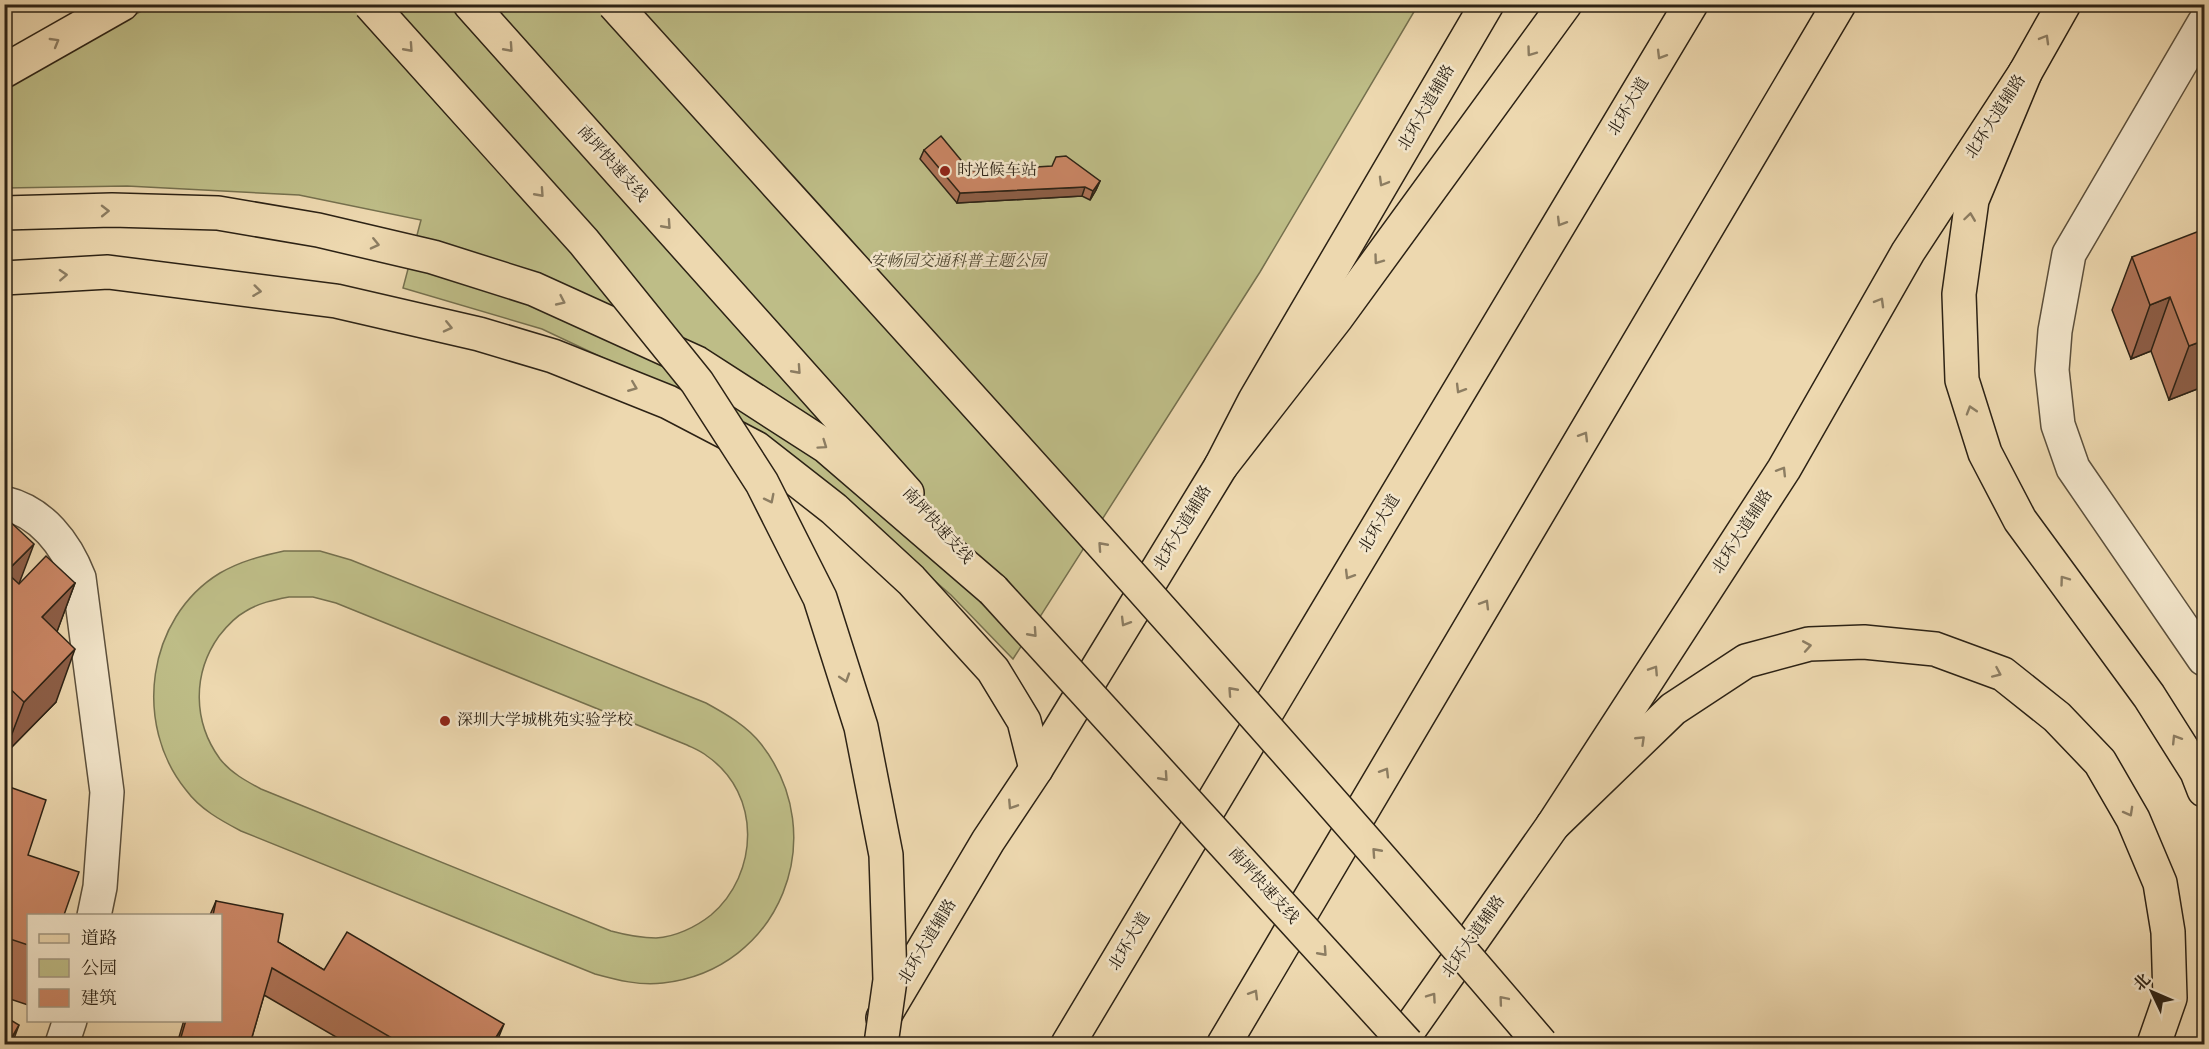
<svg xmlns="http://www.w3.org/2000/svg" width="2209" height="1049" font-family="Vollkorn,'Noto Serif SC',serif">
	<rect width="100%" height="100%" fill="#edd8af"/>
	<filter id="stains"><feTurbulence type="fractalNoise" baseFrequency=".00333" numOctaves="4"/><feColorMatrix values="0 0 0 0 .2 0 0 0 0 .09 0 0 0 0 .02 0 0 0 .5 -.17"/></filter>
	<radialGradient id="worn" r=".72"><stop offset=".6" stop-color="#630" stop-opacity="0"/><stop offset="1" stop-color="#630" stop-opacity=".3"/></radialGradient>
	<!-- green -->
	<g fill="#bebd87" stroke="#75704e" stroke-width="1.5" fill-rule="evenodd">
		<path d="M152,5H1418L1260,272L1013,659L951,595L816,478L690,399L542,329L403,288L421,220L299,195L127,186L5,188L4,88Z"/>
		<path d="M284,551H320L351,560L706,703C726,714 747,726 761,744C833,836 780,970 663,983C640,986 617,980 595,974L241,831C220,820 200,809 186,790C133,725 146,618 220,573C241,561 261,556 284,551ZM289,597H313L336,603L687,745C693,748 701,751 707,756C762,794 759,874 711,915C696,927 675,937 656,938C640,938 626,935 611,931L261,789C246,781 231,773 220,759C193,722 192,674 219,636C226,627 235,617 246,611C259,603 273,600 289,597Z"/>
	</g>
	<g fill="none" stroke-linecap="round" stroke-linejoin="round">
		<defs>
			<g id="minor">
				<path d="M2204,23L2069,254L2055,331L2052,370L2058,425L2073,468L2204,659"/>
				<path d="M4,503C42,512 66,544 79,578L107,792L100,887L94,916"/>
				<path d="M62,1044L70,1020"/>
			</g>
			<g id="major">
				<path d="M4,71L122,4"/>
				<path d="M4,278L108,272L336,301L479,334L553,356L668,402L756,448L834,509L911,580L993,670L1024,721L1036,769"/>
				<path d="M883,1018L988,841L1036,769L1221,466L1255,400L1487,4"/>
				<path d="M1399,1044L1553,825L1784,469L1908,252L2025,73L2064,4"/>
			</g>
			<g id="highway">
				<path d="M470,4L907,493"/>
				<path d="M2025,73L1972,200L1959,294L1962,380L1985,453L2020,520L2149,696L2197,772L2204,790"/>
				<path d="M4,213L112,210L218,213L318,230L433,257L534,289L697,363L827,447L993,590"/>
				<path d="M1221,466L1337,317L1565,4"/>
				<path d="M1553,825L1673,709L1746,661L1809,644L1864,642L1935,649L2003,674L2057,717L2100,762L2133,819L2160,883L2168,932L2170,998L2154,1044"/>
				<path d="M1068,1044L1691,4"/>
				<path d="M1224,1044L1839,4"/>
			</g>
		</defs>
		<!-- minor casing -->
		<use href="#minor" stroke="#5c503c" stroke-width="36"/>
		<!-- major casing -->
		<use href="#major" stroke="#2c2215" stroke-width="36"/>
		<!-- highway casing -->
		<use href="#highway" stroke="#2c2215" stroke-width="36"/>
		<!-- minor -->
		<use href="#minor" stroke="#f3e6cb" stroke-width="33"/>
		<!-- major -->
		<use href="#major" stroke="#edd8af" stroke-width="33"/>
		<!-- highway -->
		<use href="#highway" stroke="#edd8af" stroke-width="33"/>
		<defs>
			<g id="highway-bridge">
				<path d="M370,4L584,242L697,382L762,483L820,598L861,727L886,855L890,980L881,1044"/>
				<path d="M614,4C926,349 1240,691 1541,1044"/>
				<path d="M993,590L1407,1044"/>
			</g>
		</defs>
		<!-- highway-bridge casing -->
		<use href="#highway-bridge" stroke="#2c2215" stroke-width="36" stroke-linecap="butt"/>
		<!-- highway-bridge -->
		<use href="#highway-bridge" stroke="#edd8af" stroke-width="33"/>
	</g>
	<!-- wall -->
	<g fill="#ae7357" stroke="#2c2215" stroke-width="1.5">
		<path d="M924,150L970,171L1100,181L1096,190L1090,200L1082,196L957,203L920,159Z"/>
		<path d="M2205,237V386L2169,400L2151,351L2131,359L2112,310L2132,257Z"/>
		<path d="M4,516L19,584L75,583L57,631L56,702L4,755Z"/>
		<path d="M4,785L28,855V1005L4,997Z"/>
		<path d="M216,901L278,942L324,970L496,1044H348L264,995L250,1044H177L184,1020H220V915H210Z"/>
	</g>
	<!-- shaded-wall -->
	<g fill="#8d5e47" stroke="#2c2215" stroke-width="1.5">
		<path d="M1100,181L1096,190L1090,200L1093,191Z"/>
		<path d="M1085,187L1082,196L957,203L960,193Z"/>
		<path d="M2170,297L2151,351L2131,359L2150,305Z"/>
		<path d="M2205,340V386L2169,400L2189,346Z"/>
		<path d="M34,544L14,597L6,572Z"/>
		<path d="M75,583L55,637L42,617Z"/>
		<path d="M75,649L56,702L4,755L24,702Z"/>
		<path d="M504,1024L496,1044H492Z"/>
		<path d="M19,1025L12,1044H8Z"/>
	</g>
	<!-- building -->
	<g fill="#ca8665" stroke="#2c2215" stroke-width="1.5">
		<path d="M941,136L970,171L1052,166L1056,157L1066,156L1100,181L1093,191L1085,187L960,193L924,150Z"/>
		<path d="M2202,230L2205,237V340L2189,346L2170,297L2150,305L2132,257Z"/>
		<path d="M4,516L34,544L6,572L19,584L46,556L75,583L42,617L75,649L24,702L4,683Z"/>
		<path d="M4,785L46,800L28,855L79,872L64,915H28V945L4,937Z"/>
		<path d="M216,901L283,914L278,942L324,970L347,932L504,1024L492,1044H402L272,968L250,1044H179L186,1020H220V915H213Z"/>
		<path d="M4,1016L19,1025L8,1044H4Z"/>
	</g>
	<!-- one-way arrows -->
	<defs><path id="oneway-chevron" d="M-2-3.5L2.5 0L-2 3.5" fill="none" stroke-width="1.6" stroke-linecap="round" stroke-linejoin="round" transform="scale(1.5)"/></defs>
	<g stroke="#8c7d62">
		<use href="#oneway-chevron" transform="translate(2045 39) rotate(-60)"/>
		<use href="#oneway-chevron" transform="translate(55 42) rotate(-30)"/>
		<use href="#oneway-chevron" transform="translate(409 48) rotate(48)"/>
		<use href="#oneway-chevron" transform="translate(509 48) rotate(48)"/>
		<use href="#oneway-chevron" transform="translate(1531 52) rotate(126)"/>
		<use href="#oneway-chevron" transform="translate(1661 55) rotate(121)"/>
		<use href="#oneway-chevron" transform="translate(1383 182) rotate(120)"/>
		<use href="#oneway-chevron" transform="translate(540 193) rotate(48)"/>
		<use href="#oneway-chevron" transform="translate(105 211) rotate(-1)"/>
		<use href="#oneway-chevron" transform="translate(1970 217) rotate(-82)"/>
		<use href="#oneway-chevron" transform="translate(1561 222) rotate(121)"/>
		<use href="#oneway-chevron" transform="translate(667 225) rotate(48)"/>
		<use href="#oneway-chevron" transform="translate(375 244) rotate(13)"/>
		<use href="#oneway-chevron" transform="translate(1378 260) rotate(126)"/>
		<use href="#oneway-chevron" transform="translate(63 275) rotate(-3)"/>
		<use href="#oneway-chevron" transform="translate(257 291) rotate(7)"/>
		<use href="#oneway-chevron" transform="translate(561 301) rotate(25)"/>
		<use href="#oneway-chevron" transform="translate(1880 302) rotate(-60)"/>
		<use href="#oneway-chevron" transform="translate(448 327) rotate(13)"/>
		<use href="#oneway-chevron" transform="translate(797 370) rotate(48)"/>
		<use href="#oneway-chevron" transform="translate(633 387) rotate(22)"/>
		<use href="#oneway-chevron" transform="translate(1460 389) rotate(121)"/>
		<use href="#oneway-chevron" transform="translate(1971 410) rotate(-107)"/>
		<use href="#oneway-chevron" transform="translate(1584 436) rotate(-59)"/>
		<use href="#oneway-chevron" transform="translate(823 445) rotate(35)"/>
		<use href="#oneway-chevron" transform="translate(1782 471) rotate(-58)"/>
		<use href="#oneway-chevron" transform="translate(770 499) rotate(63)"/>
		<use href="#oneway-chevron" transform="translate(1102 546) rotate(-132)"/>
		<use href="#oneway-chevron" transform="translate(1349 575) rotate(121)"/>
		<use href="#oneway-chevron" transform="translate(2064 580) rotate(-126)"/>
		<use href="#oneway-chevron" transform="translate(1485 604) rotate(-59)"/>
		<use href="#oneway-chevron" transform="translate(1125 622) rotate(121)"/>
		<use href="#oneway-chevron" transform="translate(1033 633) rotate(48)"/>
		<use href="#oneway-chevron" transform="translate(1807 646) rotate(-10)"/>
		<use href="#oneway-chevron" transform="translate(1654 670) rotate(-57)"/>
		<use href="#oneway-chevron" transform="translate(1997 673) rotate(24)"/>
		<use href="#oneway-chevron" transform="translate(845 678) rotate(72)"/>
		<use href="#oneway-chevron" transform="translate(1232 691) rotate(-132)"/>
		<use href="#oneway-chevron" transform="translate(2176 739) rotate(-122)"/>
		<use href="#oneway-chevron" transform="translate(1641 740) rotate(-44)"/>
		<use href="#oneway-chevron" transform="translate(1385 772) rotate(-59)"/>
		<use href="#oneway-chevron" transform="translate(1164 777) rotate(48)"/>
		<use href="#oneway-chevron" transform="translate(1012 805) rotate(123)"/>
		<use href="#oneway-chevron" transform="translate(2129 812) rotate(61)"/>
		<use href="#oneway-chevron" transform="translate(1376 852) rotate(-132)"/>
		<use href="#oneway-chevron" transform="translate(1323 952) rotate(48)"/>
		<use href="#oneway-chevron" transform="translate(1254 994) rotate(-59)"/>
		<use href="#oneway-chevron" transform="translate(1432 997) rotate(-55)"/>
		<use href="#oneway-chevron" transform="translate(1503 1000) rotate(-130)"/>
	</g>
	<!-- markers -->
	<g fill="#8f2418" stroke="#f3e6cb" stroke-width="2">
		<circle cx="945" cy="171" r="6"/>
		<circle cx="445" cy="721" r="6"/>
	</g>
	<g text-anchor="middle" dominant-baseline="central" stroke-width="5" stroke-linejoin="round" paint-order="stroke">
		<!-- street labels -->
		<g font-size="16" fill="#2c2215" stroke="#f3e6cb">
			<text transform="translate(1629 107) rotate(-59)">北环大道</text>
			<text transform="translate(1427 108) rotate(-60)">北环大道辅路</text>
			<text transform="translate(1996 117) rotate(-57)">北环大道辅路</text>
			<text transform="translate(612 164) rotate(48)">南坪快速支线</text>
			<text transform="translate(1380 524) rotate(-59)">北环大道</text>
			<text transform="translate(937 526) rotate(48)">南坪快速支线</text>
			<text transform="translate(1183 528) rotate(-59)">北环大道辅路</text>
			<text transform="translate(1743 532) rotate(-57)">北环大道辅路</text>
			<text transform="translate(1263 886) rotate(48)">南坪快速支线</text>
			<text transform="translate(1474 937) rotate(-55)">北环大道辅路</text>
			<text transform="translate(928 942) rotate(-59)">北环大道辅路</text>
			<text transform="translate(1130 942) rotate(-59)">北环大道</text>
		</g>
		<!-- poi labels -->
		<g font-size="16" fill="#2c2215" stroke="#f3e6cb" text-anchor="start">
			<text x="957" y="171">时光候车站</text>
			<text x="457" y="721">深圳大学城桃苑实验学校</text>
		</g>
		<!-- park labels -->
		<g font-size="16" font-style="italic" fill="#504932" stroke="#f3e6cb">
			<text x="958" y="262">安畅园交通科普主题公园</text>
		</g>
	</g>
	<!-- margin -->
	<rect width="2209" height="1049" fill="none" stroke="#edd8af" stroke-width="24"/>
	<rect x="6" y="6" width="2197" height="1037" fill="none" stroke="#2c2215" stroke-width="3"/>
	<rect x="12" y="12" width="2185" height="1025" fill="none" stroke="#2c2215" stroke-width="1.5"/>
	<!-- legend -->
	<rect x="27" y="914" width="195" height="108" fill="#f3e6cb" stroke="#a39882" stroke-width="1.5"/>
	<rect x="39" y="934" width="30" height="9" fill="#edd8af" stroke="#a39882" stroke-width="1.5"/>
	<text x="81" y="944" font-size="18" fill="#2c2215">道路</text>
	<rect x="39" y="959" width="30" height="18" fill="#bebd87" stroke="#a39882" stroke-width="1.5"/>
	<text x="81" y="974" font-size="18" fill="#2c2215">公园</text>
	<rect x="39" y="989" width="30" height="18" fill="#ca8665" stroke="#a39882" stroke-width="1.5"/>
	<text x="81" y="1004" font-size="18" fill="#2c2215">建筑</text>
	<!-- north arrow -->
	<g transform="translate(2152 992) rotate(314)" stroke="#f3e6cb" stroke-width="4.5" paint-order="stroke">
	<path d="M0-4.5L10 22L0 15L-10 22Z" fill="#2c2215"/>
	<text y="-9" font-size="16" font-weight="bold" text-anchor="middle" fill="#2c2215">北</text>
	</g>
	<rect width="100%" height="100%" filter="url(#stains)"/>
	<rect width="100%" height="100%" fill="url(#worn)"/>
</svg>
